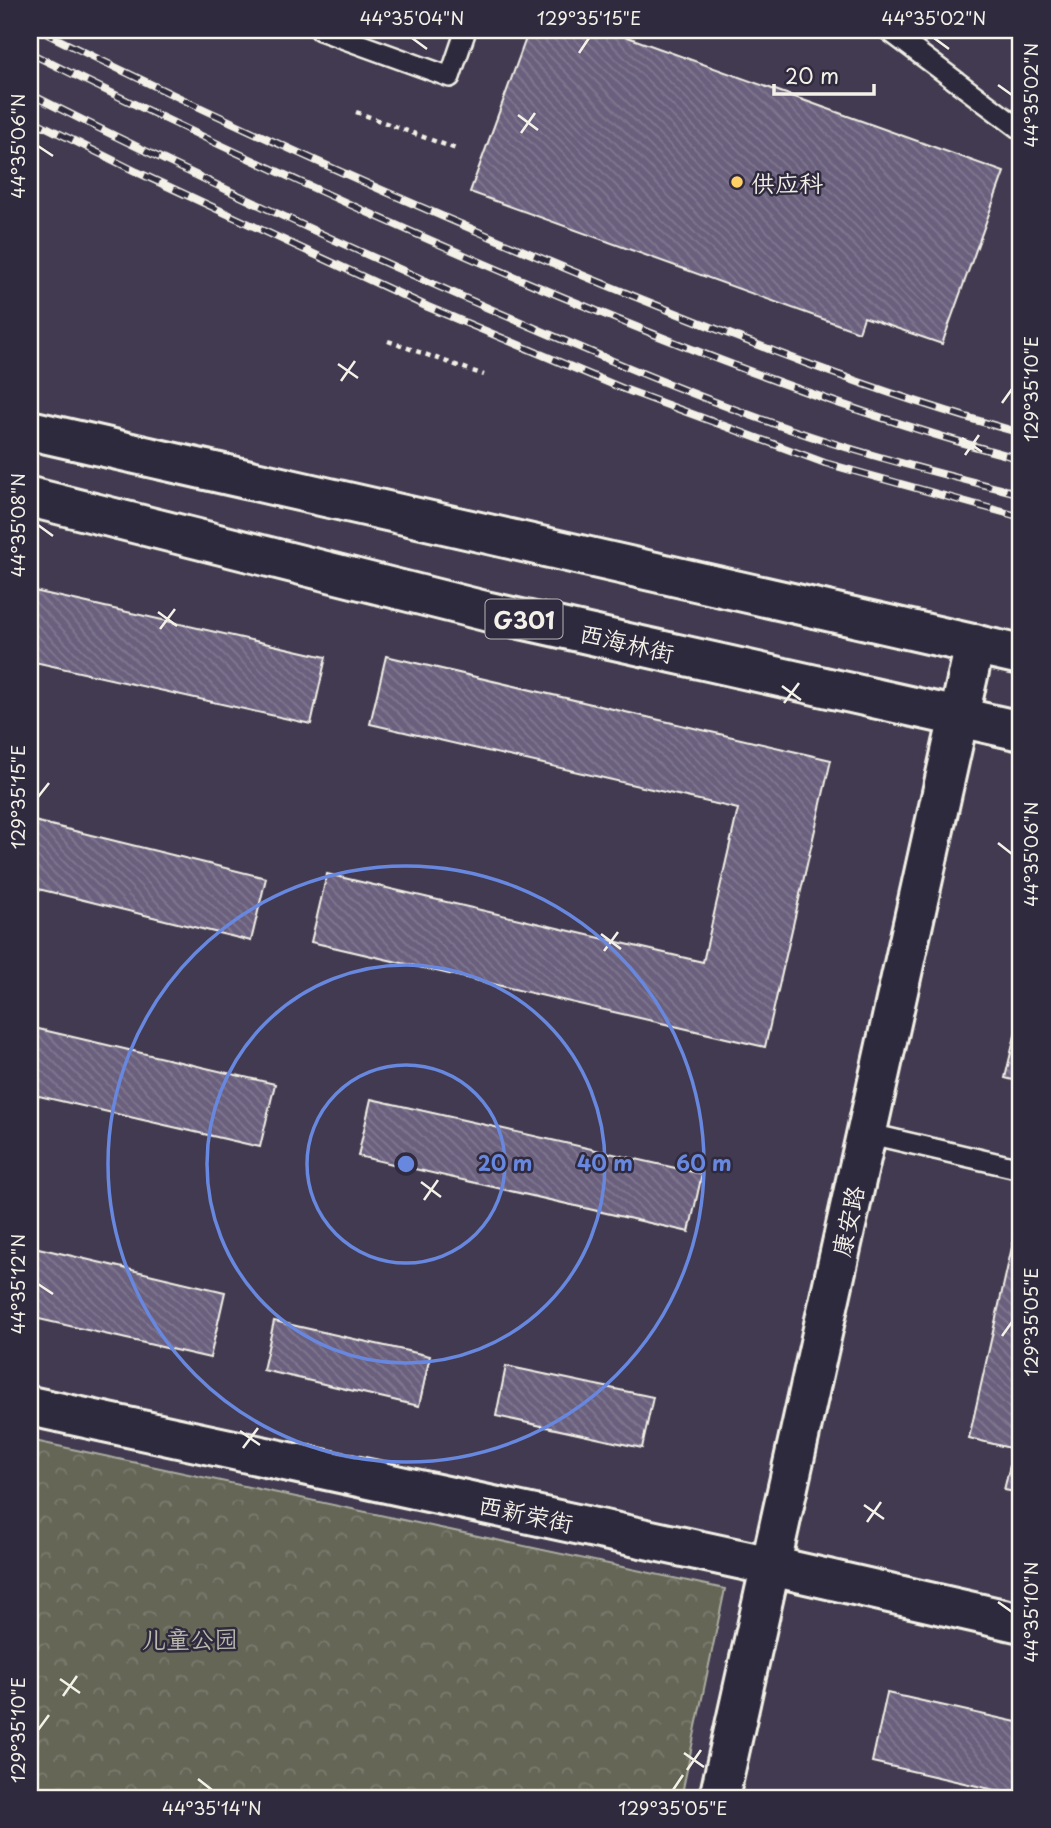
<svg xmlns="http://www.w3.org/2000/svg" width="1051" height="1828" font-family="'Playpen Sans','LXGW WenKai TC',sans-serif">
	<defs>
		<pattern id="park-crowns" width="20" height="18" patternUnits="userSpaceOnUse" patternTransform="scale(1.75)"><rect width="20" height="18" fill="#656657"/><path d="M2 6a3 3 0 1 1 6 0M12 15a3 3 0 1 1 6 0" fill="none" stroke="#7c7c6f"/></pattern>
		<pattern id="building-back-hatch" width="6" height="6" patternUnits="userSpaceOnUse" patternTransform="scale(1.75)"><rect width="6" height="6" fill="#6b617e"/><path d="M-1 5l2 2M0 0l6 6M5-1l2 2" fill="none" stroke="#817890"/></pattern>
	</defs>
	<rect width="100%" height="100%" fill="#413a50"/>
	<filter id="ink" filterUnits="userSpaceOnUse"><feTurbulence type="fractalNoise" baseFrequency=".0143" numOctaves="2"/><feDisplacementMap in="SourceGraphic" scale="14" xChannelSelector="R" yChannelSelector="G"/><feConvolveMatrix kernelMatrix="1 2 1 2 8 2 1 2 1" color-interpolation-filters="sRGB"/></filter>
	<g filter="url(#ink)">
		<!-- park -->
		<path fill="url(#park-crowns)" stroke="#acaca0" stroke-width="2" d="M30,1440L725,1589L681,1798H30Z"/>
		<!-- building -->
		<g fill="url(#building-back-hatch)" stroke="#f4f1e8" stroke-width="2">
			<path d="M529,30H608L1004,172L942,344L864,317L859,332L470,192Z"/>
			<path d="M30,590L326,657L311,724L30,661Z"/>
			<path d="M386,656L831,760L765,1047L311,942L327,874L703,962L738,809L370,724Z"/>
			<path d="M30,820L266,878L251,941L30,887Z"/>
			<path d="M1021,1010V1082L1005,1078Z"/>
			<path d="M30,1027L275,1084L260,1147L30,1094Z"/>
			<path d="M371,1099L702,1174L689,1232L358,1156Z"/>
			<path d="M1019,1216H1021V1493L1004,1490L1014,1449L969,1438Z"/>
			<path d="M30,1246L225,1292L210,1358L30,1317Z"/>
			<path d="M274,1321L430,1356L419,1406L263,1370Z"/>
			<path d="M506,1366L653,1397L642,1448L496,1416Z"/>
			<path d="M887,1693L1021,1723V1796L872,1762Z"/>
		</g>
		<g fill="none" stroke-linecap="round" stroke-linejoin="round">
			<defs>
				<g id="service">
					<path d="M320,30L450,77L466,30"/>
					<path d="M888,30L1021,130"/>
					<path d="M866,1133L1021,1169"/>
				</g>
				<g id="tertiary">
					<path d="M30,1406L771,1566L1021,1623"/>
					<path d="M719,1798L975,644"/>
				</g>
				<g id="trunk">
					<path d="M30,430L1021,655"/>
					<path d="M30,497L485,611L1021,731"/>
				</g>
			</defs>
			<!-- service casing -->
			<use href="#service" stroke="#f4f1e8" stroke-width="24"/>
			<!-- tertiary casing -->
			<use href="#tertiary" stroke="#f4f1e8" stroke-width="44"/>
			<!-- trunk casing -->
			<use href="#trunk" stroke="#f4f1e8" stroke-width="44"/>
			<!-- path -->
			<g stroke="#f4f1e8" stroke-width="4.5" stroke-dasharray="5 5" stroke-linecap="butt">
				<path d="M356,112L456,149"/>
				<path d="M388,341L484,375"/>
			</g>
			<!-- service -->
			<use href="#service" stroke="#2f2a3d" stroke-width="19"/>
			<!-- tertiary -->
			<use href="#tertiary" stroke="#2f2a3d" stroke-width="38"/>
			<!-- trunk -->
			<use href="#trunk" stroke="#2f2a3d" stroke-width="38"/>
			<defs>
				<g id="rail">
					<path d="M39,30C221,120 406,203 594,280C734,337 875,393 1021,433"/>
					<path d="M30,53C195,135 364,213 534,285C694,352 854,415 1021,459"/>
					<path d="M30,94C192,175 356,252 523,323C623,366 725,409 829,442C892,462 957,478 1021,494"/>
					<path d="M30,119L137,172L428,307L624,389L825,463L1021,517"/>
				</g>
			</defs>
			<!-- rail casing -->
			<use href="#rail" stroke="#f4f1e8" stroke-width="8"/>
			<!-- rail -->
			<use href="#rail" stroke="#2f2a3d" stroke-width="5" stroke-dasharray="16" stroke-linecap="butt"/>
		</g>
	</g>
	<!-- ticks -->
	<path fill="none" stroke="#f4f1e8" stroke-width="2.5" d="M412,38L427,49M934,38L949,49M579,53L589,38M998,85L1012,95M518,115L538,130M521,133L535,113M38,146L53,156M338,364L358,378M341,381L355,361M1002,403L1012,389M962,438L982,452M965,455L979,435M38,525L53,536M158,612L177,626M160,629L175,609M782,686L801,700M784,703L799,683M38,797L49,783M998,843L1012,854M601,934L621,949M604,951L618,932M421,1182L441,1197M424,1200L438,1180M38,1284L53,1294M1002,1336L1012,1322M240,1431L260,1445M243,1448L258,1428M864,1505L884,1519M867,1522L881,1502M998,1602L1012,1612M60,1679L80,1693M63,1696L77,1676M38,1730L49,1715M684,1753L704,1767M687,1770L701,1750M198,1779L212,1790M673,1790L683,1775"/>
	<!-- distance rings -->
	<g fill="none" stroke="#6887de" stroke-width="3.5">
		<circle cx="406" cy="1164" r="99"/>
		<circle cx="406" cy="1164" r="199"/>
		<circle cx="406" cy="1164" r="298"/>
	</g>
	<!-- markers -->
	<circle fill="#ffd166" stroke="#2f2a3d" stroke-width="2.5" cx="737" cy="182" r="7"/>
	<g text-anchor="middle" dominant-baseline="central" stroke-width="5" stroke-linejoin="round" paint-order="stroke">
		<!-- shield labels -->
		<rect fill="#2f2a3d" stroke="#b9b5b5" stroke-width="2" x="485.5" y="599.5" width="77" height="39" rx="5"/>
		<g font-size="23" font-weight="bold" fill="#f4f1e8">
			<text x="524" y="619">G301</text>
		</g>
		<!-- poi labels -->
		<g font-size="24" fill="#f4f1e8" stroke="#2f2a3d" text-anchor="start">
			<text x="751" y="182">供应科</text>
		</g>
		<!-- street labels -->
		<g font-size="24" fill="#f4f1e8" stroke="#2f2a3d">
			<text transform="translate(627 642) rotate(13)">西海林街</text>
			<text transform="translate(847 1221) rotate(-78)">康安路</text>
			<text transform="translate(526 1513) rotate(12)">西新荣街</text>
		</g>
		<!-- park labels -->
		<g font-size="24" fill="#bbb9ae" stroke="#2f2a3d">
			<text x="190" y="1638">儿童公园</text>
		</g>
	</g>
	<circle cx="406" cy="1164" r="10" fill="#6887de" stroke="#2f2a3d" stroke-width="3.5"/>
	<g font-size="21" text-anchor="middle" font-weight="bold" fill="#6887de" stroke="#2f2a3d" stroke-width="5" stroke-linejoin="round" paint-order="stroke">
		<text x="505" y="1171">20 m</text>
		<text x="605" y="1171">40 m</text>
		<text x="704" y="1171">60 m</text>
	</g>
	<!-- margin -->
	<rect width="1051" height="1828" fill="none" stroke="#2f2a3d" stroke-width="77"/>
	<!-- scale -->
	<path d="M774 84v10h100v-10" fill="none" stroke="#f4f1e8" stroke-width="3.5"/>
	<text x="785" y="84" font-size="21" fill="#f4f1e8" stroke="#2f2a3d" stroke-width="5" paint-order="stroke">20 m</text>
	<rect x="38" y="38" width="974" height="1752" fill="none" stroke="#f4f1e8" stroke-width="2.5"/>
	<g font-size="18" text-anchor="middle" fill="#f4f1e8">
		<text x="412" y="25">44°35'04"N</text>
		<text x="589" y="25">129°35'15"E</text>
		<text x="934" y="25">44°35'02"N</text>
		<text transform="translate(1032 95) rotate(-90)" y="6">44°35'02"N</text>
		<text transform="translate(19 146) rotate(-90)" y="6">44°35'06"N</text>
		<text transform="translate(1032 389) rotate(-90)" y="6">129°35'10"E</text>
		<text transform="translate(19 525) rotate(-90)" y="6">44°35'08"N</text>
		<text transform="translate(19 797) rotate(-90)" y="6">129°35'15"E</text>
		<text transform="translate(1032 854) rotate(-90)" y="6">44°35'06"N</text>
		<text transform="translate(19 1284) rotate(-90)" y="6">44°35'12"N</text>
		<text transform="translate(1032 1322) rotate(-90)" y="6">129°35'05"E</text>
		<text transform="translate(1032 1612) rotate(-90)" y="6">44°35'10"N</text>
		<text transform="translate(19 1730) rotate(-90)" y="6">129°35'10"E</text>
		<text x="212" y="1815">44°35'14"N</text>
		<text x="673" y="1815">129°35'05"E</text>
	</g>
</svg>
